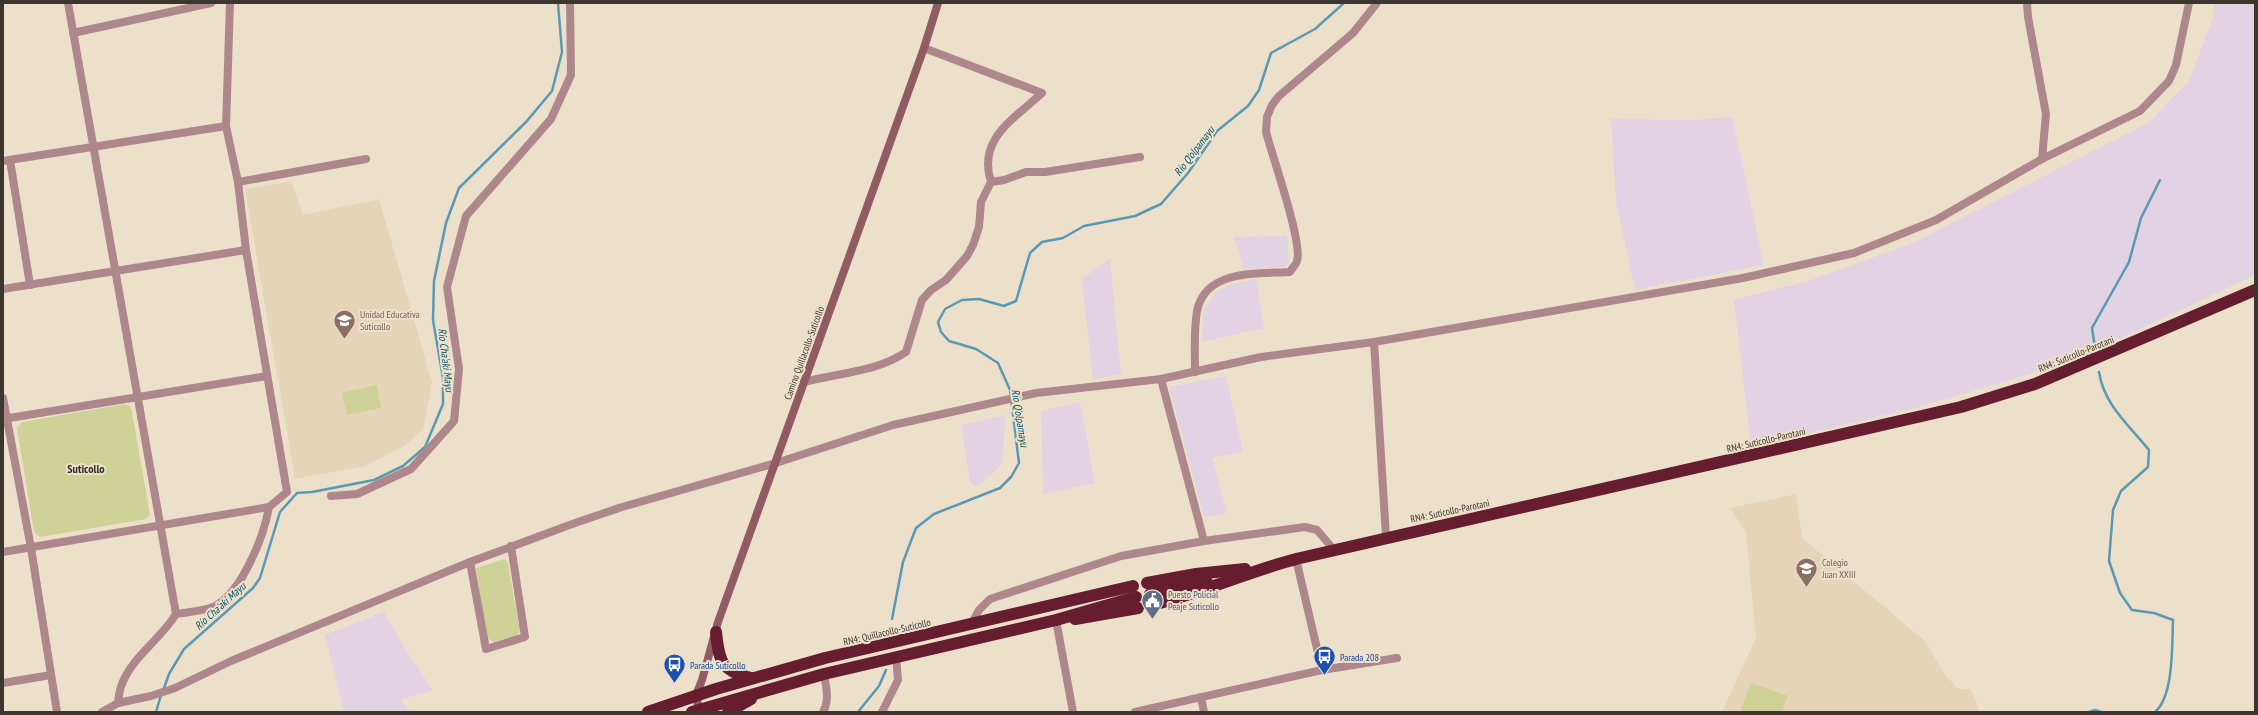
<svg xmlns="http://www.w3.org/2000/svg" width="2258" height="715" font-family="'PT Sans Narrow',sans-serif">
	<rect width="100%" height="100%" fill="#ede0cb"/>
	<!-- industrial -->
	<g fill="#e1d2e4">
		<path d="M2214,3H2255V275L2070,362L1915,408L1751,447L1734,300L1808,281L1913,243L2148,123L2189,81L2213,18Z"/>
		<path d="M1732,117L1764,265L1635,290L1616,202L1611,119L1696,120Z"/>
		<path d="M1287,236L1289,262L1285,267L1244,269L1234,237Z"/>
		<path d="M1110,259L1121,374L1093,380L1082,279Z"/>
		<path d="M1256,279L1264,328L1201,342L1204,310L1216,292L1230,285Z"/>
		<path d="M1226,376L1243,452L1212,458L1227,513L1204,517L1169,387Z"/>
		<path d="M1080,402L1095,483L1043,494L1041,411Z"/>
		<path d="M1005,415L1003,462L991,475L976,486L970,482L961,425Z"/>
		<path d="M384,612L402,644L433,690L400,700L411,712H344L325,635Z"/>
	</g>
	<!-- built -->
	<g fill="#e5d4b8">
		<path d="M291,181L303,215L379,199L432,382L423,430L404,446L365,466L295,479L245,189Z"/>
		<path d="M1796,494L1802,538L1925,641L1946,676L1958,689H1971L1980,712H1722L1756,638L1746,532L1730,508Z"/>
	</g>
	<!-- green -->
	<g fill="#ced297">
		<path d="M377,385L381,408L347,415L342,393Z"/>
		<path d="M125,404L131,407L150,514L146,519L40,537L34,532L17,428L22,422Z"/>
		<path d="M505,559L508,564L520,631L517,636L493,642L486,636L476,568Z"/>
		<path d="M1751,683L1788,696L1782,712H1740Z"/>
	</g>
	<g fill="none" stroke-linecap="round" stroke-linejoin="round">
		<!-- stream -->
		<g stroke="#5a99b3" stroke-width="2.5">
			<path d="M2096,354L2092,328L2129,262L2141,218L2160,180"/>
			<path d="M2099,372C2104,405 2129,425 2149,450L2148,467L2121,491L2113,510L2109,561L2120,593L2132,610L2154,613L2173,620C2172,644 2174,696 2155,712"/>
			<path d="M892,619L903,562L916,528L934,514L1000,488L1011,477L1019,463L1010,390L998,363L976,349L949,341L941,332L938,322L945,309L962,300L979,299L1004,306L1016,301L1030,253L1042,242L1063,238L1084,226L1135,216L1161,204L1188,173L1217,131L1248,106L1259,90L1271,53L1315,29L1344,3"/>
			<path d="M163,691L169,674L184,649L253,588L260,578L280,512L297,493L312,492L374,480L403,466L425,447L443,404V378L433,320L434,281L446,223L459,188L526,122L552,91L562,52L558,3"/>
			<path d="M156,712L161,695"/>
			<path d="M858,712L879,686L886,670"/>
			<path d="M2089,712L2095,710L2101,712"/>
		</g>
		<!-- street -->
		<g stroke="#ad878c" stroke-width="8">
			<path d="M68,3L176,614C161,639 132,657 122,684C119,690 119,697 118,703"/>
			<path d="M2027,3L2028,17L2046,114L2042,159"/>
			<path d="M73,33L211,3"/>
			<path d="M10,160L30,285"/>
			<path d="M3,161L226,126"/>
			<path d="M238,182L366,159"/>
			<path d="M991,182L1004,180L1026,172H1045L1140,157"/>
			<path d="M3,289L246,250"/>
			<path d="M1374,342L1386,537"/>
			<path d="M1195,372C1195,354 1194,336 1196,319C1199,269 1254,274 1290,272C1292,268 1296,265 1297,261C1303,243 1272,155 1266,132L1267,117L1272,105L1279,96L1353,33L1377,3"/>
			<path d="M1161,379L1204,541"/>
			<path d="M804,382C837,373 877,372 906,352L922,300L931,290L946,280L967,256L973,245L979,227L981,202L991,182C977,139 1014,119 1042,93L924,48"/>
			<path d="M3,398L31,548L57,712"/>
			<path d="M3,419L267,376"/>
			<path d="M331,496L357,494L411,469L454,421L459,369L447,287L466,216L551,119L571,75L570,3"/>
			<path d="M3,552L269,507"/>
			<path d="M1296,559L1322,670"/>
			<path d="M470,562L486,649L525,637L511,546"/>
			<path d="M176,614C187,612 205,611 215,606C242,592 264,536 269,507L287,492L246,250L238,182L226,126L230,3"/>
			<path d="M1056,620L1073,712"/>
			<path d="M971,625L979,610L990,599L1121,556L1204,541L1305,527L1317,530L1335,551"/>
			<path d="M3,683L51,675"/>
			<path d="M1201,697L1204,712"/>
			<path d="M102,712L118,703L151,696L175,688L231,661L470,562L575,523L622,507L776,463L893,425L1036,393L1161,379L1261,357L1374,342L1743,278L1854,253L1936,220L2042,159L2140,111L2169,81L2176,65L2189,3"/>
			<path d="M823,712C830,700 826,687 824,674"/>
			<path d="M882,712L898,680L896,656"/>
			<path d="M1135,712L1322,670L1397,658"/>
		</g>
		<!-- secondary -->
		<path stroke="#915b63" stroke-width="8" d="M699,710L696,695L702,680L718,622L924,48L938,3"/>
		<!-- highway -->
		<g stroke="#661d2f" stroke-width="12">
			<path d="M1147,583L1196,574L1245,569"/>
			<path d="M1150,594L1207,582"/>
			<path d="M1152,605C1201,593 1247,572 1296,559L1961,407L2035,384L2255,290"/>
			<path d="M1075,619L1138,608"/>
			<path d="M716,632C719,661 721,671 751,678"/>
			<path d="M648,712L716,689L825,658L1133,586"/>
			<path d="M692,712L824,674L1056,620L1136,597"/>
			<path d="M728,712L751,699"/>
		</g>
	</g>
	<!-- icons -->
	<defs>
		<symbol id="school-pin" viewBox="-11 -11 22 30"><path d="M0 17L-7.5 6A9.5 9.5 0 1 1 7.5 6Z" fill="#8d6e63" stroke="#ede0cb"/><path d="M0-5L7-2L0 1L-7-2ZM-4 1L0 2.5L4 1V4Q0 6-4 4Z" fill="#fff"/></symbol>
		<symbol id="civic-pin" viewBox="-11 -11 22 30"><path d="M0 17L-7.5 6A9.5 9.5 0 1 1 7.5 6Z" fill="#5c6f8a" stroke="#ede0cb"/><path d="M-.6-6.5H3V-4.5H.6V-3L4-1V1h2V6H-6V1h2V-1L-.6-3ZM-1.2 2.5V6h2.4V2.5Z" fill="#fff"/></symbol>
		<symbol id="bus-pin" viewBox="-11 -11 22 30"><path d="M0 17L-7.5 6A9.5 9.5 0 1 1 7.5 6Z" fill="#1a4fb4" stroke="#ede0cb"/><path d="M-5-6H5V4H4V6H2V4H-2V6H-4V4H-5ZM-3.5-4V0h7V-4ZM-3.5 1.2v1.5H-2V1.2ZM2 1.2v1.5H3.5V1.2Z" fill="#fff"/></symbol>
	</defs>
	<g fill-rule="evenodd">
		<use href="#school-pin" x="332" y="308" width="25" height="34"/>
		<use href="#school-pin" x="1794" y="556" width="25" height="34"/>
		<use href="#civic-pin" x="1140" y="588" width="25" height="34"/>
		<use href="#bus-pin" x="1312" y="644" width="25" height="34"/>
		<use href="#bus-pin" x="662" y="652" width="25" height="34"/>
	</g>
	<g text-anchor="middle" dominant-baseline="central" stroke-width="4" stroke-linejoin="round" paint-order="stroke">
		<!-- education labels -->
		<g font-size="10" fill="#785e54" stroke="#ede0cb" text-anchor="start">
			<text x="360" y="314">Unidad Educativa<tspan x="360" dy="12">Suticollo</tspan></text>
			<text x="1822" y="562">Colegio<tspan x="1822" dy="12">Juan XXIII</tspan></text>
		</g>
		<!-- street labels -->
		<g font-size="10" fill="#3b362e" stroke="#ede0cb">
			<text transform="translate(804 353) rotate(-70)">Camino Quillacollo-Suticollo</text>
			<text transform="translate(2076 354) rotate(-22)">RN4: Suticollo-Parotani</text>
			<text transform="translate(1766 440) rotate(-13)">RN4: Suticollo-Parotani</text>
			<text transform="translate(1450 511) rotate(-12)">RN4: Suticollo-Parotani</text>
			<text transform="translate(887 632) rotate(-13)">RN4: Quillacollo-Suticollo</text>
		</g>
		<!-- service labels -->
		<g font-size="10" fill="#4e5e75" stroke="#ede0cb" text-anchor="start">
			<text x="1168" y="594">Puesto Policial<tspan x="1168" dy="12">Peaje Suticollo</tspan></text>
		</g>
		<!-- transit labels -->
		<g font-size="10" fill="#164399" stroke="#ede0cb" text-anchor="start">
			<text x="1340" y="657">Parada 208</text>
			<text x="690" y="665">Parada Suticollo</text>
		</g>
		<!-- water labels -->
		<g font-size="11" font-style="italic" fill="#045570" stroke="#ede0cb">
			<text transform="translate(1194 151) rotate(-53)">Río Q'olpamayu</text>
			<text transform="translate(446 360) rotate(83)">Río Cha'aki Mayu</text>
			<text transform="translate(1020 418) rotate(81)">Río Q'olpamayu</text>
			<text transform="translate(220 606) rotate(-42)">Río Cha'aki Mayu</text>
		</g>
		<!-- quarter labels -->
		<g font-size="12" font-weight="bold" fill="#352b1a" stroke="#ede0cb">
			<text x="86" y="468">Suticollo</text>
		</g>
	</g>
	<!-- border -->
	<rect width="2258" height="715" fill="none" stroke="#3b362e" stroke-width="8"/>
</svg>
